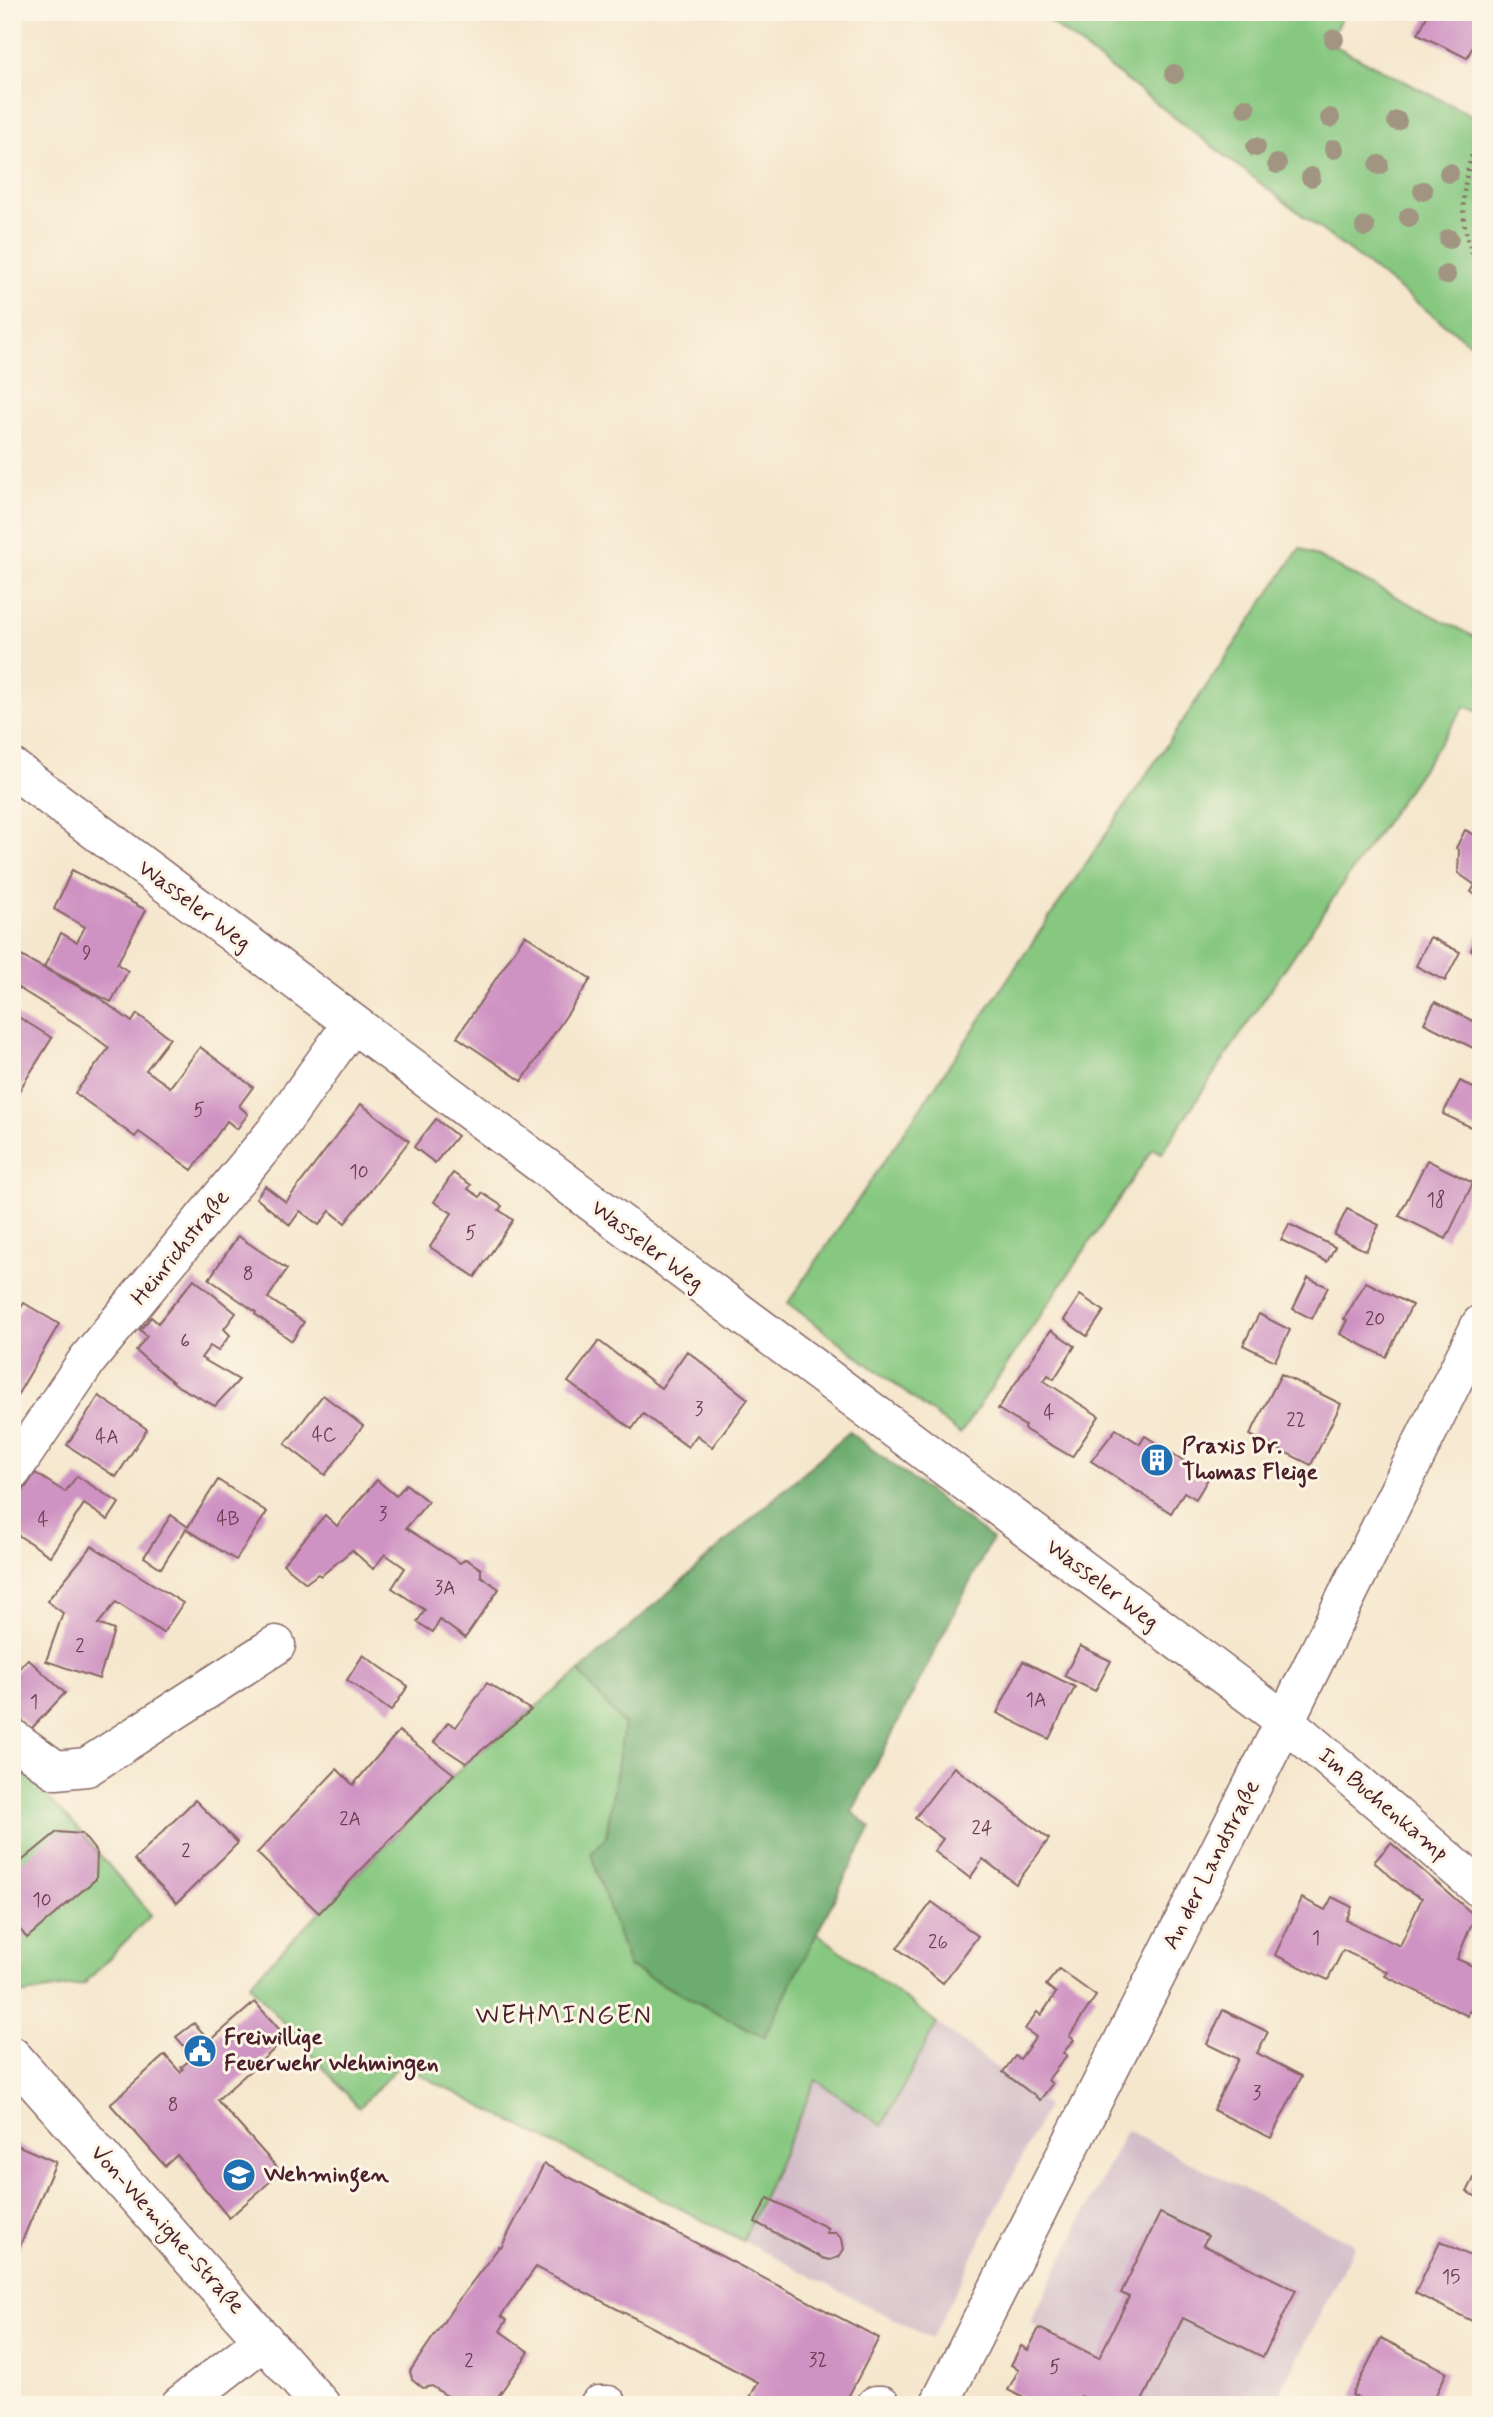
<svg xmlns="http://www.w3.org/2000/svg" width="1493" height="2417" font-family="Mynerve,sans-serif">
	<rect width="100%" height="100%" fill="#fcf5e5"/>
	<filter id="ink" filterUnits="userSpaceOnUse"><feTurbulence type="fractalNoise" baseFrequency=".0143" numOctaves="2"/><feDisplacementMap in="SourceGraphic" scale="14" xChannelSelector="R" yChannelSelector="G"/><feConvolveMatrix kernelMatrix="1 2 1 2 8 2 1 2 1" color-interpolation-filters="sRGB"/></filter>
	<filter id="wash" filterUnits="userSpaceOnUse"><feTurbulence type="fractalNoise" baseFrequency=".00686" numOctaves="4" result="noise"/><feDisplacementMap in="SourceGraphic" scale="28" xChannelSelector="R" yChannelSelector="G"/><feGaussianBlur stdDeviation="1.57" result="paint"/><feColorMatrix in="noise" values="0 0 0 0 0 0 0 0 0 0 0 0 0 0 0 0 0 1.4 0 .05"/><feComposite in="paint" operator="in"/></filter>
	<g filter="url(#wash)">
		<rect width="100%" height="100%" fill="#f5e7cd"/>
		<!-- industrial -->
		<g fill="#d2bdc8">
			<path d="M937,2023L1047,2106L932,2339L743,2241L816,2079L882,2125Z"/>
			<path d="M1126,2130L1355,2245L1274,2405H1076L1099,2357L1030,2323Z"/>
		</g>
		<!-- green -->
		<g fill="#86c880" stroke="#687456" stroke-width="2">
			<path d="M1037,12H1344L1329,43L1481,120V352Z"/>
			<path d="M1300,548L1481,640V713L1465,706C1364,855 1259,1002 1162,1153L1153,1149L960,1434L788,1303Z"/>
			<path d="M579,1672L624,1725L606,1837L763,2037L817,1933L937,2023L882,2126L816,2080L743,2241L400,2064L359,2108L249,1984L464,1765Z"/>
			<path d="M12,1761L71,1821L151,1915L84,1984L12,1996Z"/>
		</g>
		<!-- forest -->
		<path fill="#6cac6e" stroke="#5b664c" stroke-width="2" d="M849,1432L992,1539L852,1812L871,1827L764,2037L629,1967L591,1854L606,1837L624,1725L579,1672Z"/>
		<g id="blocks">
			<!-- building -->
			<g fill="#cf93c3">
				<path d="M1429,12L1481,13V30L1467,58L1418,34Z"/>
				<path d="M1465,830L1481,838V898L1471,892L1475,885L1458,873L1459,850L1456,848Z"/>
				<path d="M72,870L146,910L117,964L128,971L111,1002L44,967L61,933L77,942L85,927L54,909Z"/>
				<path d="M1481,928V955L1471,950Z"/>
				<path d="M525,935L591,979L522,1081L457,1037Z"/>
				<path d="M1430,937L1460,952L1445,981L1416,966Z"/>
				<path d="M12,951L98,997L132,1022L137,1014L170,1038L146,1070L170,1087L200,1047L253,1087L239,1106L248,1114L237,1129L227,1121L192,1170L139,1132L135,1137L75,1093L109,1048L80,1026L12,984Z"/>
				<path d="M1435,1002L1481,1025V1052L1424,1023Z"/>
				<path d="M12,1013L52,1038L12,1102Z"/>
				<path d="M1460,1081L1481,1092V1132L1443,1114Z"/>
				<path d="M361,1104L409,1141L345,1223L330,1211L319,1225L300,1211L290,1225L256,1198L265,1186L286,1202Z"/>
				<path d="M436,1119L457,1136L435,1163L414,1147Z"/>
				<path d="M1427,1160L1473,1183L1446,1239L1399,1216Z"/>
				<path d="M453,1173L471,1185L468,1189L480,1197L482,1193L502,1206L499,1210L513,1220L475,1277L430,1247L452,1213L434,1202Z"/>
				<path d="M1347,1209L1379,1225L1366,1251L1334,1235Z"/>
				<path d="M1289,1224L1335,1247L1327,1262L1281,1240Z"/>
				<path d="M238,1236L287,1269L268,1298L304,1322L292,1341L255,1314L256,1312L209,1279Z"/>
				<path d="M1308,1278L1328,1287L1312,1319L1293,1309Z"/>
				<path d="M194,1279L236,1313L224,1329L230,1335L218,1351L210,1346L201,1358L239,1380L215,1406L179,1387L136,1351L147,1336L140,1330L151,1317L158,1323Z"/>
				<path d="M1366,1282L1412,1305L1386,1357L1340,1334L1347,1320L1344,1319Z"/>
				<path d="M1080,1295L1104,1311L1087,1336L1064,1320Z"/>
				<path d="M24,1303L59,1324L15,1399L12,1397V1322Z"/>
				<path d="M1259,1314L1290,1330L1275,1361L1243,1345Z"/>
				<path d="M1051,1330L1075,1346L1054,1379L1048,1375L1044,1381L1099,1416L1072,1457L1024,1429L1025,1426L998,1409Z"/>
				<path d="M599,1341L661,1388L687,1351L748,1399L712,1447L697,1435L688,1447L643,1414L632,1429L568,1382Z"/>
				<path d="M1281,1374L1341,1404L1311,1465L1250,1435Z"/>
				<path d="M323,1395L363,1426L325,1475L285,1444Z"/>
				<path d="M99,1396L147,1429L116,1477L67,1445Z"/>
				<path d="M1116,1429L1140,1444L1145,1436L1209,1477L1196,1499L1184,1492L1171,1513L1091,1461Z"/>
				<path d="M35,1473L65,1492L77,1476L119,1503L108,1520L84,1504L50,1556L12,1531V1508Z"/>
				<path d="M218,1480L267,1512L236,1560L186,1529L161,1568L144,1557L171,1515L188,1527Z"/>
				<path d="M377,1480L396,1496L406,1484L428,1502L406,1528L460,1563L466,1559L481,1569V1576L499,1589L465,1638L440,1620L433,1632L417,1622L425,1610L392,1588L405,1568L385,1554L373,1569L352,1550L321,1576L318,1574L306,1583L283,1564L325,1515L337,1526Z"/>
				<path d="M92,1546L183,1603L163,1633L116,1602L98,1624L114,1630L99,1679L46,1661L63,1613L47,1601Z"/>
				<path d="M1080,1646L1111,1661L1095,1691L1064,1676Z"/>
				<path d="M363,1655L408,1686L391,1711L347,1680Z"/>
				<path d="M28,1659L65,1693L31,1729L12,1711V1675Z"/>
				<path d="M1023,1661L1075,1687L1049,1739L997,1713Z"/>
				<path d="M487,1683L531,1710L466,1763L434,1742L448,1722L456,1727Z"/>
				<path d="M399,1731L454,1774L319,1913L257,1853L337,1769L353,1785Z"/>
				<path d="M954,1767L1049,1839L1016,1884L983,1859L970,1878L934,1851L943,1839L915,1818Z"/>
				<path d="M195,1800L238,1843L177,1903L134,1860Z"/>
				<path d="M57,1832L82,1834L97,1853L96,1879L27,1938L12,1920V1869Z"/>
				<path d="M1391,1843L1475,1916L1457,1959L1481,1970V2017L1469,2011L1468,2016L1385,1976L1388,1972L1343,1950L1328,1980L1275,1955L1302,1898L1325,1910L1332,1897L1352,1907L1346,1920L1400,1946L1422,1898L1405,1889L1374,1862Z"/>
				<path d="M932,1902L978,1936L943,1983L897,1948Z"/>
				<path d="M1059,1969L1096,1996L1069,2036L1074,2040L1063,2053L1067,2055L1048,2080L1052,2084L1040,2100L1003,2072L1015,2056L1020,2059L1036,2037L1025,2029L1037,2012L1041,2015L1056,1993L1046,1985Z"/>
				<path d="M255,2002L287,2038L217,2100L281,2172L229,2218L177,2155L165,2166L110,2104L165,2055L180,2072L183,2069L181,2067L194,2057L176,2037L194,2023L210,2041Z"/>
				<path d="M1223,2010L1268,2032L1257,2053L1302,2076L1271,2138L1213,2110L1238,2059L1207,2044Z"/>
				<path d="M12,2143L56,2162L16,2255L12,2254Z"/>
				<path d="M544,2164L879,2338L844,2405H746L758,2382L536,2267L501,2316L507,2320L500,2331L529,2352L492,2405H460L432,2386L423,2388L412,2379L410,2371L457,2302L499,2247L501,2248Z"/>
				<path d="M1481,2164V2199L1467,2192Z"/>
				<path d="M768,2198L828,2228L826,2233H836L842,2239L844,2249L839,2257L830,2260L822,2258L755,2222Z"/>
				<path d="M1160,2213L1208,2236L1203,2245L1296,2290L1263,2357L1183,2318L1140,2405H1086L1088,2400L1081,2396L1076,2405H1038L1008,2390L1019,2369L1011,2365L1021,2346L1028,2350L1039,2328L1099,2358L1129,2297L1121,2293Z"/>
				<path d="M1440,2241L1481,2261V2312L1476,2323L1415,2293Z"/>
				<path d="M1381,2338L1447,2372L1431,2405H1372L1352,2395Z"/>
			</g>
		</g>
	</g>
	<g filter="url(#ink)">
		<use href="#blocks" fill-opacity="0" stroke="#866564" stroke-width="2"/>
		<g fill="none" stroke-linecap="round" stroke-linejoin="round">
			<defs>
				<g id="minor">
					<path d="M12,768L1285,1721L1481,1889"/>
					<path d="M12,1471L88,1359L275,1132L351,1025"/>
					<path d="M12,1738L56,1770L87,1767L276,1645"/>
					<path d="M12,2056L321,2405"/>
					<path d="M180,2405L264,2340"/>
					<path d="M599,2405H608"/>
					<path d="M876,2405H882"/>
				</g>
				<path id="major" d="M939,2405L1285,1721L1481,1324"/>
			</defs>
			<!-- minor casing -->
			<use href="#minor" stroke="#866564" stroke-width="41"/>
			<!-- major casing -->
			<use href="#major" stroke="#866564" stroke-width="41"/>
			<!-- path -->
			<path stroke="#866564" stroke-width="4.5" stroke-dasharray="2 5" stroke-linecap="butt" d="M1481,129C1460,183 1455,222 1481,275"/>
			<!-- minor -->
			<use href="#minor" stroke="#fff" stroke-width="38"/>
			<!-- major -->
			<use href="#major" stroke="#fff" stroke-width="38"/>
		</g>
		<!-- trees -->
		<g fill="#a19582">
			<circle cx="1334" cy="39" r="10"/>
			<circle cx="1174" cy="74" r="10"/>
			<circle cx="1246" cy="108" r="10"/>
			<circle cx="1330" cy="118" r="10"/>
			<circle cx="1397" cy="121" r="10"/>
			<circle cx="1256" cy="147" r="10"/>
			<circle cx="1334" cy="149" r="10"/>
			<circle cx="1277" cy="164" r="10"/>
			<circle cx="1379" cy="165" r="10"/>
			<circle cx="1449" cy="173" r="10"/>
			<circle cx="1311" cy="177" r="10"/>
			<circle cx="1423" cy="191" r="10"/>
			<circle cx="1409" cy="217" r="10"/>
			<circle cx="1365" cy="227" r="10"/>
			<circle cx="1449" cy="239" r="10"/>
			<circle cx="1446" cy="275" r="10"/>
		</g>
	</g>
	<!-- icons -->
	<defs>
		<symbol id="building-disc" viewBox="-11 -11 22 22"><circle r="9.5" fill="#1f6fb2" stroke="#fcf5e5"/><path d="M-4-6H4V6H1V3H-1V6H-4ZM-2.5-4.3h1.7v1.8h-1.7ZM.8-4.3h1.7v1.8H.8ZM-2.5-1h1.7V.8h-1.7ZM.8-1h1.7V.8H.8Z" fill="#fff"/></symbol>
		<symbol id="civic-disc" viewBox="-11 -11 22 22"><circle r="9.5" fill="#1f6fb2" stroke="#fcf5e5"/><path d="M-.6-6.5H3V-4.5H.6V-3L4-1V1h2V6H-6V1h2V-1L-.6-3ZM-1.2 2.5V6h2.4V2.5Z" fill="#fff"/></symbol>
		<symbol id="school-disc" viewBox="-11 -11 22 22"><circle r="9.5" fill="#1f6fb2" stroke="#fcf5e5"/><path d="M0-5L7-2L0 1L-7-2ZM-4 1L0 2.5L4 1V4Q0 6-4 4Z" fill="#fff"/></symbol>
	</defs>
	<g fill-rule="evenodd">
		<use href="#building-disc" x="1138" y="1441" width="38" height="38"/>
		<use href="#civic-disc" x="181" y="2032" width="38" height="38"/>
		<use href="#school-disc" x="220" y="2156" width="38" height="38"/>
	</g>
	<g text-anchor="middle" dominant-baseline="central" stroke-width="6" stroke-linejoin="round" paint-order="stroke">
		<!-- number labels -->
		<g font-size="19" fill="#6b3c51">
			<text x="87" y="953">9</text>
			<text x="199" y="1110">5</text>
			<text x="359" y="1172">10</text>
			<text x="1436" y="1200">18</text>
			<text x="471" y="1233">5</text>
			<text x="248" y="1274">8</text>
			<text x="1375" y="1319">20</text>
			<text x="185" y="1341">6</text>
			<text x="699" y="1409">3</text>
			<text x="1049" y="1413">4</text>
			<text x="1296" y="1420">22</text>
			<text x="324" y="1435">4C</text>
			<text x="107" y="1437">4A</text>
			<text x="383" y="1514">3</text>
			<text x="228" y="1519">4B</text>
			<text x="43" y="1520">4</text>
			<text x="445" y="1588">3A</text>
			<text x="80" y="1646">2</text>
			<text x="1036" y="1700">1A</text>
			<text x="34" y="1702">1</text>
			<text x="350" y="1819">2A</text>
			<text x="982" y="1828">24</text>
			<text x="186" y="1851">2</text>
			<text x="42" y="1900">10</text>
			<text x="1316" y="1938">1</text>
			<text x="938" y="1942">26</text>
			<text x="1257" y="2093">3</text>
			<text x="173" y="2105">8</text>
			<text x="1451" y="2277">15</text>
			<text x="818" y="2360">32</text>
			<text x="469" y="2361">2</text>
			<text x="1055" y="2367">5</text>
		</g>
		<!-- street labels -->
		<g font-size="23" fill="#4a1f2b" stroke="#fcf5e5">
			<text transform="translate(194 906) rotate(37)">Wasseler Weg</text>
			<text transform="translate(647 1246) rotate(37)">Wasseler Weg</text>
			<text transform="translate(181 1248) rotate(-51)">Heinrichstraße</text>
			<text transform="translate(1102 1585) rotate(37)">Wasseler Weg</text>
			<text transform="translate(1383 1805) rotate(40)">Im Buchenkamp</text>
			<text transform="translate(1212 1865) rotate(-63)">An der Landstraße</text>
			<text transform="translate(167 2230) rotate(48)">Von-Wemighe-Straße</text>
		</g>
		<!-- poi labels -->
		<g font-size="23" font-weight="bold" fill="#4a1f2b" stroke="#fcf5e5" text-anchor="start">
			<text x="1182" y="1447">Praxis Dr.<tspan x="1182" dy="26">Thomas Fleige</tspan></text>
			<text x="224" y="2038">Freiwillige<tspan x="224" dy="26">Feuerwehr Wehmingen</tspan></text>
			<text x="264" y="2175">Wehmingen</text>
		</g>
		<!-- quarter labels -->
		<g font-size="26" letter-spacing="2" fill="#4a1f2b" stroke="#fcf5e5">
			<text x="564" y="2016">WEHMINGEN</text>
		</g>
	</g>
	<!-- margin -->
	<rect width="1493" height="2417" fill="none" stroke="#fcf5e5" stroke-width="42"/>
</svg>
